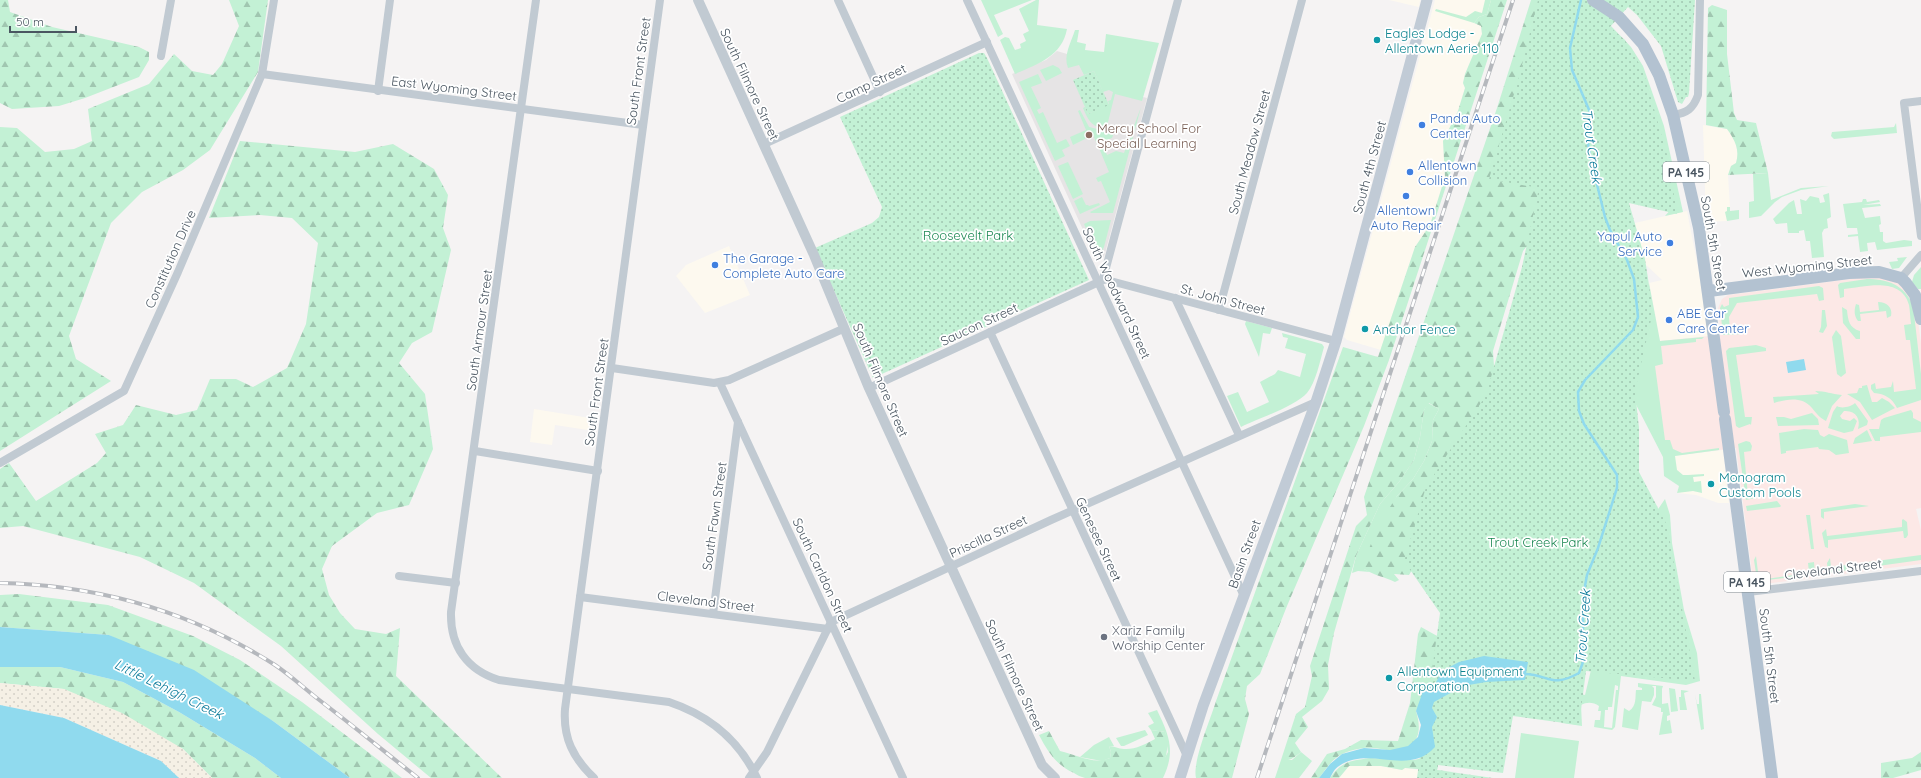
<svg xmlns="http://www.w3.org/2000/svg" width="1921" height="778" font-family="Quicksand,sans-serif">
	<defs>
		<pattern id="forest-firs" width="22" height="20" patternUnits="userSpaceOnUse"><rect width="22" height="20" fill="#c3f1d5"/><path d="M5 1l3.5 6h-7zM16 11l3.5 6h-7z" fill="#a0c6b0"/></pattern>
		<pattern id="sand-dots" width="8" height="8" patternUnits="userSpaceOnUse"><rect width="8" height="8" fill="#f5f0e5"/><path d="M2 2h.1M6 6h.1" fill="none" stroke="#d4d0c7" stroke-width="1.8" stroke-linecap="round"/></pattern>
		<pattern id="park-dots" width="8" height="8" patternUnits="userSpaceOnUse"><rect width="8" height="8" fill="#c3f1d5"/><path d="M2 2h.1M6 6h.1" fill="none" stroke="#a0c6b0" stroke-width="1.8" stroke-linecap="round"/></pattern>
	</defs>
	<rect width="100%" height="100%" fill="#f5f3f3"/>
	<!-- commercial -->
	<g fill="#fdf9ef">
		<path d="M1389,0H1420L1419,7Z"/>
		<path d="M1435,0H1491V4L1474,23L1481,26L1482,34L1465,74L1463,83L1465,88L1458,111L1443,141L1445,177L1430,225L1415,247L1381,350L1347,340L1344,337Z"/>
		<path d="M1703,125L1727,129L1735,140L1738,156L1736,163L1731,166L1728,175L1730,207H1727V221L1706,222Z"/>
		<path d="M1687,211L1699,273L1708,336L1660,341L1649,283L1662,280L1646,265L1635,223Z"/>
		<path d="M729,246L750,295L705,313L676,276L686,265Z"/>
		<path d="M534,409L596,419L594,431L555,425L552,445L530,442Z"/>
		<path d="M1723,450L1729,503H1718L1696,495L1677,493L1679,486L1663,457Z"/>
		<path d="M1349,766H1381L1402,770L1405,768L1419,770L1417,778H1339Z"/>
	</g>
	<!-- education -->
	<path fill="#e6e4e5" d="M1079,49L1114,90L1147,98L1104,257L1099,260L1095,256L1012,74L1046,60L1057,51L1067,54Z"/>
	<!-- medical -->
	<path fill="#fce8e6" d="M1873,276L1898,282L1916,305L1921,343V508L1916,509L1921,530V564L1756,585L1753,581L1736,448L1663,457L1651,366L1660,341L1721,335L1718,308L1722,299L1728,295Z"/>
	<!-- green -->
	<g fill="#c3f1d5" fill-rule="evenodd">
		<path d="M981,0H1032L994,15L1003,34L998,37Z"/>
		<path d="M1036,0H1039L1037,25L1067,29C1062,56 1038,64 1015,74L1000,40L1005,37L1009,38L1015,50L1021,48L1020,44L1026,41L1023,34L1029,31L1019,9Z"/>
		<path d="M1485,0H1491L1487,14L1479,17L1474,23L1435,11L1436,9L1466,17L1475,11L1482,13Z"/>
		<path d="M1611,26L1631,47L1643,66L1664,126L1683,212L1665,216L1672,208L1610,27Z"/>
		<path d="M1075,30H1079L1077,42L1086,44L1085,50L1104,52L1106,34L1159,43L1142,101L1115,94L1107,126L1114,131C1095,126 1091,128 1083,108L1085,107L1088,114L1109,104L1108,101L1111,100L1113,92L1109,90L1103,92L1094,71L1084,75L1079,65L1068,68C1063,55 1071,43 1075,30Z"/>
		<path d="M1053,65L1059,68L1062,73L1046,81L1040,70Z"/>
		<path d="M1038,74L1042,83L1031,87L1041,108L1037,110L1039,114L1043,112L1057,143L1066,139L1070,146L1062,150L1065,156L1055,161L1019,82Z"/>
		<path d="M1141,107L1113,213H1091L1090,212L1110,202L1101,181L1098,182L1096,178L1109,172L1099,148L1104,147L1107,155L1116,151L1124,153Z"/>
		<path d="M1080,110L1089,127L1114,133L1112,138L1097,144L1093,135L1073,145L1070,137L1086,130L1078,111Z"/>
		<path d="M1896,123L1897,133L1834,139L1831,136L1832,132L1894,127Z"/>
		<path d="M1068,162L1083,194L1073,199L1058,166Z"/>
		<path d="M1768,173L1771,200L1801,188L1829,186L1801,190L1782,197L1775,202L1761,216L1749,218V202L1754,201L1753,174Z"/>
		<path d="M1829,193L1831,217L1827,219L1828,228L1824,229L1822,233L1824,257L1812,258L1810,241H1806L1804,230L1799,231V233H1788L1787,223L1776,224L1773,219L1789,203L1794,200L1797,214H1802L1800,199L1806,201L1810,196L1819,198L1820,203L1825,202L1823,195Z"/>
		<path d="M1082,197L1086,205H1088L1089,206L1099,203L1100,205L1080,214L1074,201Z"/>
		<path d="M1863,199H1866L1867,202L1879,200L1880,202L1863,205L1880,204L1881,206L1862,208L1865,218L1880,216L1881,224L1879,225L1880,232H1883V241L1886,243L1904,240L1912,241V246L1877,250L1875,242L1867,243L1868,251L1860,252L1858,236L1848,237V235L1858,234L1857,228H1847L1843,204L1862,202Z"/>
		<path d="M1727,207H1730V211L1739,210V219L1727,221L1725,212L1727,211Z"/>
		<path d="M1111,220L1104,247L1099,256L1084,224L1090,221Z"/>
		<path d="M1907,257L1899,268L1892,269L1889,262L1898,261L1897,258Z"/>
		<path d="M1921,267V289H1918L1912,282L1914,275Z"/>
		<path d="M1867,279C1888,279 1904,285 1913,305L1921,374V400L1897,408C1892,398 1885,394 1874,393L1871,389V385L1875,383L1876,389L1891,387L1893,381L1894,392L1916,389L1910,340H1906L1904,325L1911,324C1910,317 1910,310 1909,305C1901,276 1865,287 1844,289V297L1840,298L1838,285L1840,283Z"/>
		<path d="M1649,283L1660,341L1704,337L1702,339H1696V342L1661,346L1663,364L1655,366L1665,440H1670L1673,449L1682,453L1719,448V450L1675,456L1677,470L1683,475H1688L1704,474V476L1693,477L1694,482L1701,481L1702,493L1693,491L1677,493L1679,486L1664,476L1663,457L1628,389L1650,310Z"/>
		<path d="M1819,286L1823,288L1824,300L1819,301L1817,294L1737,303L1729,317L1730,331L1743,330V334L1723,335L1720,308L1722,304L1724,307L1729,305V298Z"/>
		<path d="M1878,302C1887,302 1893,308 1891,316L1887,318L1886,311L1860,314L1861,321H1858C1854,316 1854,310 1856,304L1859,305L1860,312L1879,310Z"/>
		<path d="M1842,307L1847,310C1848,320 1849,328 1860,331V339H1856L1843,323Z"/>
		<path d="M1822,310H1825L1827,326L1823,333L1819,332L1821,327Z"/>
		<path d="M1246,321L1272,328L1270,334L1263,333L1259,357L1245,324Z"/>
		<path d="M1836,330L1841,336L1846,373L1841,377L1837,374L1832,337Z"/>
		<path d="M1282,333L1322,344L1324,347C1320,361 1316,382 1307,393C1296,406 1257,419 1241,427L1227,396L1238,392L1247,412L1269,402L1260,382L1275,374L1278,370L1300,377L1306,354L1285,348L1288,338L1283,337Z"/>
		<path d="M1756,345L1766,348V351L1736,355L1745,417H1752L1751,425L1750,424L1739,428L1736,426L1726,351L1729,348Z"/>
		<path d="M1867,385L1872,402H1877L1882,398L1889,402L1895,408L1872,420L1860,402L1847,394L1857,393L1859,388H1862V386Z"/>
		<path d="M1815,391C1826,391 1831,394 1842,395L1832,406L1826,421C1820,418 1817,414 1812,408C1802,396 1787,399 1774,403L1773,397L1819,394Z"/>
		<path d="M1428,403L1439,409L1433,420L1432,441L1424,461L1413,479L1397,496L1364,569L1370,572L1358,571L1352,573L1356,556L1380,504L1399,482L1414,460L1420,437L1424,410Z"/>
		<path d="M1855,403L1868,421L1867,425L1858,429C1861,419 1856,410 1844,411L1840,416L1842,419L1850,421L1854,418L1857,421L1853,431L1844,433L1828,428L1833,412L1837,406C1841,409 1851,407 1855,403Z"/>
		<path d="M1911,410L1913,413V418L1921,422V432L1880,437V441H1875L1869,429H1879L1881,420L1884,418Z"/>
		<path d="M1812,413L1818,419L1819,425L1778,426L1776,417H1784L1791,419Z"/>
		<path d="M1804,429L1818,430L1820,435L1824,437L1829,434L1847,440L1849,453L1836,455L1829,450L1819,449L1818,447L1786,451V453L1781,454L1779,433Z"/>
		<path d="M1867,430L1872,441L1853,444L1855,438Z"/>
		<path d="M1746,441L1750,442L1752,446L1751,451L1744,452L1748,496H1756L1755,498L1746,500L1738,444Z"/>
		<path d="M1665,499L1670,515L1672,543L1684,610L1697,653L1700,681L1686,685L1621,676L1615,727L1612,730L1594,727L1595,720H1600L1601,711H1598L1599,706C1593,702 1587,702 1581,705L1582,726L1562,723L1533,682L1585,695L1597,645L1650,521ZM1615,685L1618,686V690H1616L1612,728L1604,727L1605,710H1608V707H1612Z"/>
		<path d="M1777,501L1781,506L1780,507L1747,511L1746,506Z"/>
		<path d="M1855,504L1869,506L1824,512V519L1821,517V509Z"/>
		<path d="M1806,515H1810L1814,549H1811Z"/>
		<path d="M1903,519L1907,522L1908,535L1906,538H1904L1903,531L1828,540V548L1825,547L1822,533L1826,529L1827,536L1902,527V520Z"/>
		<path d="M1921,555V560L1828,573L1827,563L1830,558L1831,567Z"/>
		<path d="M1756,556L1759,580L1809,573L1808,563L1814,562L1815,574L1759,581L1757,580L1754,560Z"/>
		<path d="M1638,683L1663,686L1662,689V704L1668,703L1670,715L1667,716V721L1670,720L1672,733L1659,735L1663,712H1661V708L1652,705L1656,697V686H1652L1654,688V695L1651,702L1642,701L1638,730L1622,727L1624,708L1629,711C1637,706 1635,697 1636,690H1642V688L1638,687Z"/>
		<path d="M1669,688L1675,689L1678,711L1671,712Z"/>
		<path d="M1681,690L1689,691L1684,693L1687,710H1680L1679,697H1681Z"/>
		<path d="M1695,694L1697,704H1699V694H1701L1704,729L1701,730Z"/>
		<path d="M1157,710C1169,735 1176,751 1163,778H1146L1157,772L1168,752L1165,732L1151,730L1148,726L1154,723L1148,713Z"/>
		<path d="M1145,730L1148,735L1124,746H1121L1116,738Z"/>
		<path d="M1521,733L1579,741L1574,778H1515Z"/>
		<path d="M1109,737L1114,746H1109L1111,752L1110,758L1102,761L1080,757L1094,745Z"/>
		<path d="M1301,752L1312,761L1299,778H1275L1281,760H1292Z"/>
	</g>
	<!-- forest -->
	<g fill="url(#forest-firs)">
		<path d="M0,0H8L10,12L52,27L139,47L149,52V60L139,77L85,98L59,106L12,109L0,103Z"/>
		<path d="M229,0H268L258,72L210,150L183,170L142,192L111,223L69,336L76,359L111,381L0,451V127L17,128L45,152L74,149L92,141L88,109L149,84L174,54L192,71L213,75L222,64L239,26Z"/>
		<path d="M1491,0H1507L1389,360L1364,426L1287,606L1260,674L1247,686L1245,699L1249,714L1232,778H1196C1192,762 1211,718 1216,701L1343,347L1378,357L1415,247L1430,225L1445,177L1443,141L1458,111L1465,88L1463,83L1465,74L1482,34L1481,26L1474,23L1479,17L1487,14Z"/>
		<path d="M1531,0H1551L1546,222L1523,251L1493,351L1498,430L1409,575L1394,574L1399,580L1395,582C1385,577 1373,575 1364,569L1363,564L1378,526L1397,496L1413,479L1424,461L1432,441L1433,420L1439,409L1429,403L1424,410L1420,437L1414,460L1399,482L1380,504L1356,556L1334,633L1328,665L1329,689L1322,701L1302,717L1308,727L1295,743L1301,752C1295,757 1289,762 1281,760L1296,714L1305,707L1312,676L1310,666L1356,526L1367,515L1364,497L1497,108Z"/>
		<path d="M1712,5L1727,10V54L1734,113L1737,120L1756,123L1768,173L1728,175L1731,166L1736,163C1740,150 1735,140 1727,129L1706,125L1708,8Z"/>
		<path d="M240,141L355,152L393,144L434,169L448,195L443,228L451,250L432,332L412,343L399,363L425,394L433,449L409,505L377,513L332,546L322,569L329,595L340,613L355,629L386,634L400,628L396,676L502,778H431L378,734L281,646L194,583L140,557L23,526L0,528V469L9,463L36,501L97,463L106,453L95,434L123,425L136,405L176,415L197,410L210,379H236L253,387L287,368L306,324L318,243L292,218L260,215L209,218Z"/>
		<path d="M19,594L108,605L193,636L240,660L302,702L402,778H350L273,721L109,635L0,627V595Z"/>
		<path d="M1421,627L1457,647L1416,711C1424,737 1415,751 1387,750C1380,749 1371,747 1363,748C1357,749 1348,751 1342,754C1332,759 1326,769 1319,778H1311L1327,754L1345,749L1361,740L1398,741L1410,703L1418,634Z"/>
		<path d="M0,667H60L123,682L179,712L255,758L281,778H212L183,749L64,689L0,683Z"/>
		<path d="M1151,730L1165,732C1171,747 1165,774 1147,778C1138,778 1094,778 1085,778C1081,777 1077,775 1074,773C1056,765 1048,752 1039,735L1049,731L1060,751C1077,755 1094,765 1110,758L1111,752L1109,746C1115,746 1118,749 1124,749C1134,750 1146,744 1155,739Z"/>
		<path d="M1921,752V770L1893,778H1881V763L1912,758Z"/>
		<path d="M1370,758L1414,760L1423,758L1438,765L1437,770L1455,772L1405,768L1402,770L1381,766H1349L1339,778H1330C1342,761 1350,761 1370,758Z"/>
	</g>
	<!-- sand -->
	<path fill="url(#sand-dots)" d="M0,683L64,689L122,713L183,749L212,778H179L161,761L64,718L0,705Z"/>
	<!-- park -->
	<g fill="url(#park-dots)">
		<path d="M1538,0H1695L1689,93L1688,97H1686L1682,104L1678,102L1661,46L1637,15L1628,7L1610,27L1625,40L1643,70L1668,158L1677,214L1629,203L1645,259L1653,311L1635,391L1639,428V472L1667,525L1695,681L1586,671L1579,725L1513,716L1503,773L1438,765L1437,770L1493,778H1417L1440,613L1404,561L1426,487L1486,395L1522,267L1539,188L1489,179L1519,77Z"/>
		<path d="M979,53H984L987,58L1089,280L873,378L815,248L872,223L879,217L882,207L840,117Z"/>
		<path d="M1094,71L1109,105L1088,114L1073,80Z"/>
	</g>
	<!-- water -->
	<g fill="#90daee">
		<path d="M1804,359L1806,370L1788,373L1786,362Z"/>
		<path d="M0,627L109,635L194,670L273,721L350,778H281L255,758L179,712L123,682L60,667H0Z"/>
		<path d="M1484,656L1528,662L1525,680L1486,682L1463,686L1434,702L1432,708L1437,717L1432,727L1435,747C1408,777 1369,745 1339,766C1335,768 1332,774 1330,778H1319L1330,764L1342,754L1364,748L1390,750L1408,746L1418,737L1421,725L1416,711L1423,691L1435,684L1442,671L1459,662Z"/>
		<path d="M0,705L64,718L161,761L179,778H0Z"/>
	</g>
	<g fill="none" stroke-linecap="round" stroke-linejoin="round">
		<!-- stream -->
		<path stroke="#90daee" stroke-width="2.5" d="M1523,674C1550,674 1550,689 1579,673L1583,662V597L1587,575L1598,548L1617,488V475L1584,424L1579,411L1578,392L1585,380L1633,330L1638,317L1634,279L1627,260L1610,230L1605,217L1591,160L1588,144L1590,112L1572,70L1570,48L1581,0"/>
		<!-- minor -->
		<g stroke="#c1cad2" stroke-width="8">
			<path d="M536,0L451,612C450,646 467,670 499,680L669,702C708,715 739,740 757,778"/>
			<path d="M838,0L880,92"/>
			<path d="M967,0L1244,596"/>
			<path d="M161,56L171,0"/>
			<path d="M262,74L643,125"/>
			<path d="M378,91L390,0"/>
			<path d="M1921,101L1904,103L1921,236"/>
			<path d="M1673,115C1687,113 1693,109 1698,95L1700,0"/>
			<path d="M764,144L987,42"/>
			<path d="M1901,278L1921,255"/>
			<path d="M1103,279L1178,0"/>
			<path d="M1103,279L1336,341"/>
			<path d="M1175,298L1239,435"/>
			<path d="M1219,310L1302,0"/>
			<path d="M990,332L1187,756"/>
			<path d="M612,368L714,383L729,380L845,328"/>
			<path d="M720,383L903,778"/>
			<path d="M869,388L1103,280"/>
			<path d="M475,451L598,471"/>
			<path d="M0,463L124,391L178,272L262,74L274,0"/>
			<path d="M399,576L456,583"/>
			<path d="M1748,592L1921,571"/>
			<path d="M580,597L828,629"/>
			<path d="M713,614L738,422"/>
			<path d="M594,778C573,758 563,738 565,709L660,0"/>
			<path d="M749,778L767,752L831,622L1051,520L1316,402"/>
		</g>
		<!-- tertiary -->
		<path stroke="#c1cad2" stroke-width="10" d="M698,0L814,255L869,388L1042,765L1055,778"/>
		<!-- secondary -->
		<path stroke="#c1cbd6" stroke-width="11" d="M1180,778L1203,706L1316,402L1336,341L1427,0"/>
		<!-- primary -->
		<g stroke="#b3c2d1" stroke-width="12">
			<path d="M1593,0L1619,17L1643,44L1659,75L1673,115L1699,228L1724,412"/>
			<path d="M1709,291L1849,273L1879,272L1901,278L1906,283L1915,295L1921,319"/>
			<path d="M1725,419L1772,778"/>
		</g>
		<defs>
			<g id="rail">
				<path d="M0,583C98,585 192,612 275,665C290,675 304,688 318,699C352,725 385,752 418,778"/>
				<path d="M1257,778L1513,0"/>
			</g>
		</defs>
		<!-- rail casing -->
		<use href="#rail" stroke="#b5b8bd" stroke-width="4"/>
		<!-- rail -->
		<use href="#rail" stroke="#fff" stroke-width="2.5" stroke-dasharray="8" stroke-linecap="butt"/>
	</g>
	<!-- markers -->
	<g fill="#0f9aa8" stroke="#fff" stroke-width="1.5">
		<circle cx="1377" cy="40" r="4"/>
		<circle cx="1365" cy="329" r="4"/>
		<circle cx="1711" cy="484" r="4"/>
		<circle cx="1389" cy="678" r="4"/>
	</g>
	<g fill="#3f7fe0" stroke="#fff" stroke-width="1.5">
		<circle cx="1422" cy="125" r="4"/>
		<circle cx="1410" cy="172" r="4"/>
		<circle cx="1406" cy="196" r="4"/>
		<circle cx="1670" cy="243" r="4"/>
		<circle cx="715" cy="265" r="4"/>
		<circle cx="1669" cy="320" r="4"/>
	</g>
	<circle fill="#8d6e63" stroke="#fff" stroke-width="1.5" cx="1089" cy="135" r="4"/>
	<circle fill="#6b7280" stroke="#fff" stroke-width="1.5" cx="1104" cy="637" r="4"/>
	<g text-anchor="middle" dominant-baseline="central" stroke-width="3.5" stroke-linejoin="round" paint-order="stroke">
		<!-- shield labels -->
		<g fill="#fff" stroke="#808990" stroke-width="1">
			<rect x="1663" y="162" width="46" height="20" rx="3"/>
			<rect x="1724" y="572" width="46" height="20" rx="3"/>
		</g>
		<g font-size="12" font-weight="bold" fill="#4a5661">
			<text x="1686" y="172">PA 145</text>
			<text x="1747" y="582">PA 145</text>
		</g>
		<!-- culture labels -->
		<g font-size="13" fill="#0d838f" stroke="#fff" text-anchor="start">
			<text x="1385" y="33">Eagles Lodge -<tspan x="1385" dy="15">Allentown Aerie 110</tspan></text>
			<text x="1373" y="329">Anchor Fence</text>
			<text x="1719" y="477">Monogram<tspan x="1719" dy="15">Custom Pools</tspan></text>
			<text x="1397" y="671">Allentown Equipment<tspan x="1397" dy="15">Corporation</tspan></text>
		</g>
		<!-- street labels -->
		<g font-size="13" fill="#4a5661" stroke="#fff">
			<text transform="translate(638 71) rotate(-82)">South Front Street</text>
			<text transform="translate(871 83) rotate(-25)">Camp Street</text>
			<text transform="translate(750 84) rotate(65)">South Filmore Street</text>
			<text transform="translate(454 88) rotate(7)">East Wyoming Street</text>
			<text transform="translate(1249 152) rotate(-75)">South Meadow Street</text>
			<text transform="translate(1369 167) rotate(-75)">South 4th Street</text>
			<text transform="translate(1714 243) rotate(80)">South 5th Street</text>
			<text transform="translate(170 259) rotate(-66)">Constitution Drive</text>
			<text transform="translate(1807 266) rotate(-6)">West Wyoming Street</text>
			<text transform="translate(1117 293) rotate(65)">South Woodward Street</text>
			<text transform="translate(1223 299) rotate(15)">St. John Street</text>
			<text transform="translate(979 324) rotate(-25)">Saucon Street</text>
			<text transform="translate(479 330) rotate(-82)">South Armour Street</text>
			<text transform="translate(881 380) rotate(67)">South Filmore Street</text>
			<text transform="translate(596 392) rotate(-82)">South Front Street</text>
			<text transform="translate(714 516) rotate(-82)">South Fawn Street</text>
			<text transform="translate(988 536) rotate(-25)">Priscilla Street</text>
			<text transform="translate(1099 539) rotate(65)">Genesee Street</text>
			<text transform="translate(1244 554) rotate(-70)">Basin Street</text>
			<text transform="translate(1833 569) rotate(-7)">Cleveland Street</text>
			<text transform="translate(823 575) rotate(65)">South Carldon Street</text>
			<text transform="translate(706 601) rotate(7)">Cleveland Street</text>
			<text transform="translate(1770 656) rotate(83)">South 5th Street</text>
			<text transform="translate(1015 675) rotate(65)">South Filmore Street</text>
		</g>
		<!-- shop labels -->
		<g font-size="13" fill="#366cbe" stroke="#fff" text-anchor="start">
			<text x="1430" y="118">Panda Auto<tspan x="1430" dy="15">Center</tspan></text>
			<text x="1418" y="165">Allentown<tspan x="1418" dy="15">Collision</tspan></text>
			<text x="1406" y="210" text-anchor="middle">Allentown<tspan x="1406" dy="15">Auto Repair</tspan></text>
			<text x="1662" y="236" text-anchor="end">Yapul Auto<tspan x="1662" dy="15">Service</tspan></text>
			<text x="723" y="258">The Garage -<tspan x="723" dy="15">Complete Auto Care</tspan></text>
			<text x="1677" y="313">ABE Car<tspan x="1677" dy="15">Care Center</tspan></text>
		</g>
		<!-- education labels -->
		<g font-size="13" fill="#785e54" stroke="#fff" text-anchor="start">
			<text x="1097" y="128">Mercy School For<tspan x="1097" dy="15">Special Learning</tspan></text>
		</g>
		<!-- park labels -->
		<g font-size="13" fill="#17864f" stroke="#fff">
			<text x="968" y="235">Roosevelt Park</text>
			<text x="1538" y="542">Trout Creek Park</text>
		</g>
		<!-- worship labels -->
		<g font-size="13" fill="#5b616d" stroke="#fff" text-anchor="start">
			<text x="1112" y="630">Xariz Family<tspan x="1112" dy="15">Worship Center</tspan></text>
		</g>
		<!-- water labels -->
		<g font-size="14" font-style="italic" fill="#0c7c9b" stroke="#fff">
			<text transform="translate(1592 146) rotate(82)">Trout Creek</text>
			<text transform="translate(1583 627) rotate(-86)">Trout Creek</text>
			<text transform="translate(169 689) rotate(26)">Little Lehigh Creek</text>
		</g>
	</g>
	<!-- scale -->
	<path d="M10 26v6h66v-6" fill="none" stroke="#4a5661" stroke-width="2"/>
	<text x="16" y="26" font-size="12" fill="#4a5661" stroke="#ffffff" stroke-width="3" paint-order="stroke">50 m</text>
</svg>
